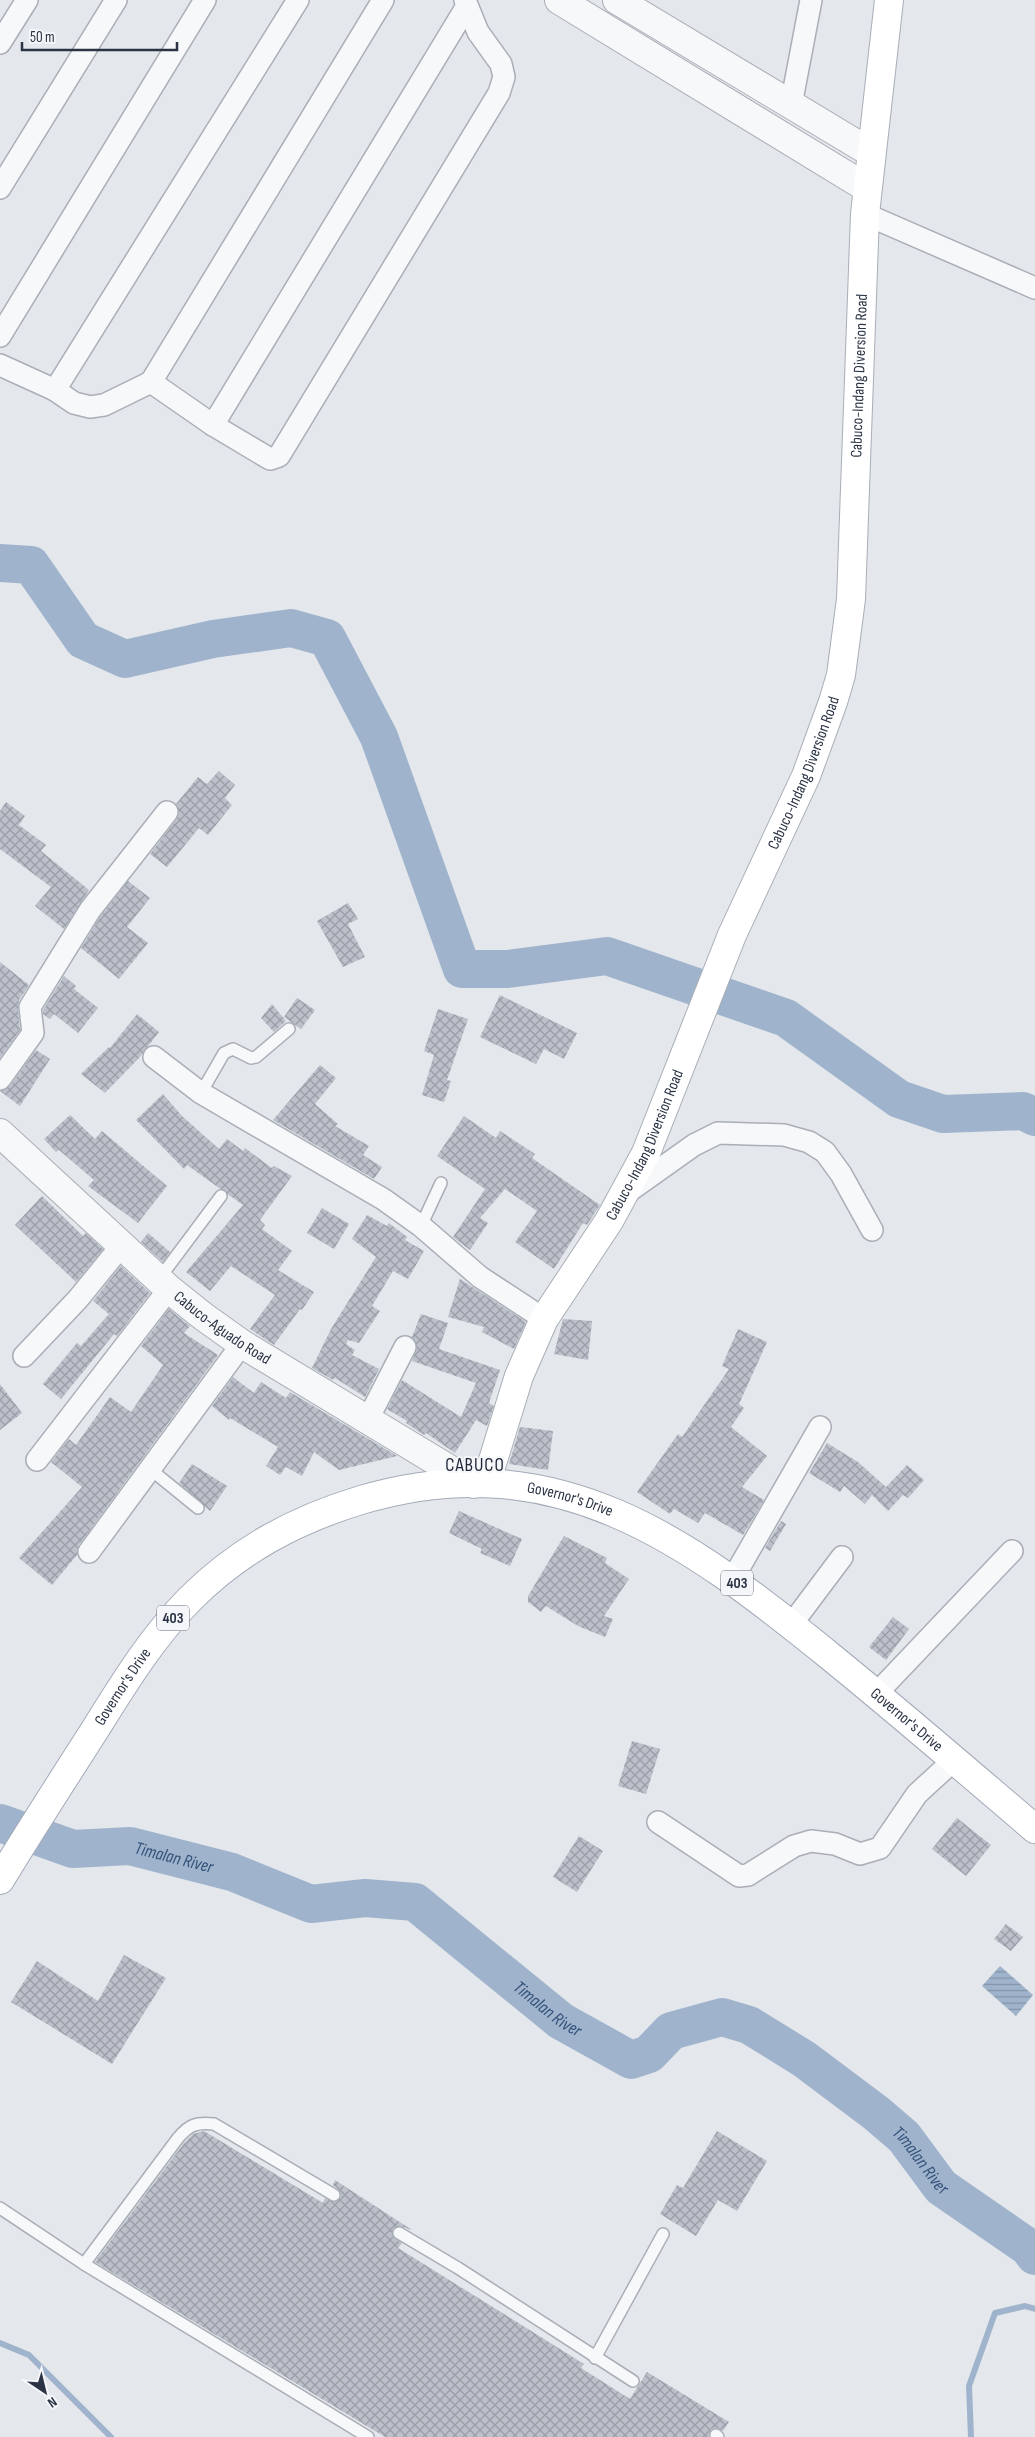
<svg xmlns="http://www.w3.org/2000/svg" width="1035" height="2437" font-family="'Sofia Sans Condensed',sans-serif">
	<defs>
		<pattern id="water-rules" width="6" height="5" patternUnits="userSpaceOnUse" patternTransform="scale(1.25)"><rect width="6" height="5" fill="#9fb4cc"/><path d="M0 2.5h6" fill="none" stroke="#8293a7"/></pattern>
		<pattern id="building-cross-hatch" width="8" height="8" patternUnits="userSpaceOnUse" patternTransform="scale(1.25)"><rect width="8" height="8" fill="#bbc0ca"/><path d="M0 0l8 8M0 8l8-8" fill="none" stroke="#989da6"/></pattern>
	</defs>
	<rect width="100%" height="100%" fill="#e4e7ec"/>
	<!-- water -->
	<path fill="url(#water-rules)" d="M1000,1966L1033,1995L1016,2016L982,1986Z"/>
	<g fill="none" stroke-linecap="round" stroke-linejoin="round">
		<!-- stream -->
		<g stroke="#9fb4cc" stroke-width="6">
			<path d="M0,2343L29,2355L111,2437"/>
			<path d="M971,2437L969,2386L995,2313L1025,2306L1035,2309"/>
		</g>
		<!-- river -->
		<g stroke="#9fb4cc" stroke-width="38">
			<path d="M0,563L31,565L83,640L125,659L213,639L291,628L327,638L379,737L462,969H508L607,956L786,1018L899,1099L943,1114L1023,1111L1035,1117"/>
			<path id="s1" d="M0,1823L73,1849L130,1846L232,1872L311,1904L365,1898L415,1902L561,2021L631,2060L649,2054L671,2031L722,2017L749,2025L804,2059L876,2113L904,2137L941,2187L1028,2247L1035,2256"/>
		</g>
	</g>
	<!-- building -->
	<g fill="url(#building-cross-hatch)">
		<path d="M219,771L235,785L225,798L232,805L208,835L199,828L167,867L150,854L177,819L179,813L176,804L198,777L207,784Z"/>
		<path d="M6,802L25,816L19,825L46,845L41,851L89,890L64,929L35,906L51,887L0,849V811Z"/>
		<path d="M128,881L150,898L127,927L148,943L119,979L81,948L100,917Z"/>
		<path d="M348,903L358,919L348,924L365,957L343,967L317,921Z"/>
		<path d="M0,962L29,985L19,1000L18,1008L20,1030L0,1058Z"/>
		<path d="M64,976L76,986L74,989L98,1008L78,1033L54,1014L50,1019L43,1014V1010Z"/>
		<path d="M500,995L577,1033L564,1059L544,1049L536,1064L480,1037Z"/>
		<path d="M297,998L315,1010L301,1029L284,1017Z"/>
		<path d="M272,1004L286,1021L274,1032L261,1018Z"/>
		<path d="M438,1009L468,1019L447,1080L451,1081L444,1102L422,1095L434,1055L424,1051Z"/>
		<path d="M137,1014L159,1032L139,1058L105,1093L81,1074L109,1047L110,1048Z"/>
		<path d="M36,1050L50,1059L20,1106L0,1091L10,1086Z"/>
		<path d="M320,1065L336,1078L315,1104L338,1124L335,1126L369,1146L363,1155L382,1167L374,1179L273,1120Z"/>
		<path d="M163,1094L182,1116L219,1149L227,1139L243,1151L245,1148L272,1168L274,1166L292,1176L260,1220L265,1225L262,1229L292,1251L278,1270L314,1292L302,1310L300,1309L274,1345L250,1329L275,1295L231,1266L210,1291L186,1272L243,1205L187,1165L184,1169L136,1120Z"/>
		<path d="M70,1115L95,1139L102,1131L167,1186L138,1223L88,1186L94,1180L59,1150L56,1152L44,1139Z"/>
		<path d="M464,1116L496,1138L500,1131L535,1154L532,1158L600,1205L587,1225L583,1223L554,1269L515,1242L537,1211L505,1189L480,1218L488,1223L470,1250L453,1237L485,1189L437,1156Z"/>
		<path d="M42,1196L83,1236L86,1233L103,1249L76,1282L15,1225Z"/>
		<path d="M322,1208L349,1224L334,1249L307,1233Z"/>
		<path d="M367,1215L387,1226L389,1223L407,1237L405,1240L424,1251L408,1279L393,1271L372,1306L380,1311L359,1343L348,1340L346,1344L355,1350L352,1355L379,1369L365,1397L335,1378L333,1380L312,1368L331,1329L376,1257L352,1239Z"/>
		<path d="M148,1233L170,1252L163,1262L141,1242Z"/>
		<path d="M121,1266L150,1293L117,1336L114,1334L61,1399L43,1384L77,1343L81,1346L109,1314L93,1301Z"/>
		<path d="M460,1279L526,1322L514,1349L482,1332L484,1327L448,1317Z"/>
		<path d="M169,1309L190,1326L184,1333L218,1355L79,1545L77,1555L52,1585L19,1558L82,1487L51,1462L69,1439L76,1445L110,1397L131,1412L163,1365L141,1346Z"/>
		<path d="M421,1314L448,1323L439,1349L500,1370L489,1403L494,1406L487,1426L476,1420L455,1453L426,1433L424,1435L406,1423L407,1421L387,1409L402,1380L461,1417L476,1383L412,1361L417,1347L412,1337Z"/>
		<path d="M563,1319L592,1321L588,1360L554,1354Z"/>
		<path d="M738,1329L767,1342L739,1404L744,1408L731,1427L767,1456L742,1487L764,1500L743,1535L705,1513L698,1523L674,1509L670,1514L637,1492L678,1434L682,1437L729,1369L722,1366Z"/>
		<path d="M233,1377L254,1393L261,1382L286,1398L290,1392L397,1456L339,1470L314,1452L302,1476L286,1467L280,1475L266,1466L278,1447L230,1418L229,1420L212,1406Z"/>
		<path d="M0,1384L22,1413L0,1430Z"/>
		<path d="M520,1427L553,1431L548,1470L509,1464Z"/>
		<path d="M827,1443L858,1462L886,1487L907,1465L924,1480L908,1498L903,1495L888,1511L872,1495L865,1504L844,1486L840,1492L809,1473Z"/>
		<path d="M192,1464L227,1486L210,1511L179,1483Z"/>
		<path d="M459,1511L522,1539L510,1566L480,1553L482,1549L449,1533Z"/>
		<path d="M781,1521L786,1524L770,1551L765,1548Z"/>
		<path d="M564,1536L607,1558L605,1563L629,1579L604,1616L613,1619L605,1637L578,1626L546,1606L541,1612L528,1602V1596Z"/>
		<path d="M893,1617L909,1629L886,1660L869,1647Z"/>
		<path d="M632,1741L660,1749L646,1794L618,1786Z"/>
		<path d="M957,1818L991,1845L966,1876L932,1849Z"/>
		<path d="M579,1836L603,1851L577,1892L553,1877Z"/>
		<path d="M1006,1924L1023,1937L1011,1951L994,1939Z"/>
		<path d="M124,1955L166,1978L112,2064L11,2002L37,1961L98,2001Z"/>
		<path d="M204,2131L323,2203L325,2198L334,2202L341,2198L340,2191L333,2185L335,2180L412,2230L400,2226L393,2229V2237L402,2243L398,2248L584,2364L581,2368L630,2399L647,2372L729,2422L723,2431L717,2428L711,2429L709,2437H385L95,2262L184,2143L193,2134Z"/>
		<path d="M717,2131L767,2161L737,2211L718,2200L696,2236L660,2214L677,2185L683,2188Z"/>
	</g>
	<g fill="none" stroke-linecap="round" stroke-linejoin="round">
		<defs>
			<g id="service">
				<path d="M201,1093L224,1053L233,1049L251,1058L256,1057L289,1029"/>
				<path d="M421,1226L441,1183"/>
				<path d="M159,1279L221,1196"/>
				<path d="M150,1469L198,1508"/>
				<path d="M0,2208L84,2264L368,2437"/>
				<path d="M399,2233L458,2268L633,2381"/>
				<path d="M84,2264L178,2138C189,2125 196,2122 214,2124L334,2195"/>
				<path d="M595,2358L663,2234"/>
				<path d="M716,2435L718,2437"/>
			</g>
			<g id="minor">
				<path d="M0,43L27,0"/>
				<path d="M791,105L811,0"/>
				<path d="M0,188L116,0"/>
				<path d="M865,214L1035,288"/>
				<path d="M0,336L205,0"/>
				<path d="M0,365L55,390L74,403L90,407L104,405L151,382L213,425L270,459L279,456L499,93L504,77L501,64L478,32L465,0"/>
				<path d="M151,382L383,0"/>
				<path d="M55,390L298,0"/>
				<path d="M213,425L467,6"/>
				<path d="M154,1057L201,1093L383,1199L421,1226L480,1277L544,1319"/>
				<path d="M0,1079L33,1033L30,1007L90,910L167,812"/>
				<path d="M625,1194L694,1145L718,1133L784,1135L809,1142L825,1152L841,1174L872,1230"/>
				<path d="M24,1356L78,1299L122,1245"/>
				<path d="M367,1421L405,1347"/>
				<path d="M37,1460L169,1289"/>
				<path d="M89,1552L242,1344"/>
				<path d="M732,1580L820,1427"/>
				<path d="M791,1625L842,1557"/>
				<path d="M876,1694L1012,1551"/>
				<path d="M658,1822L739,1876L748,1875L794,1846L811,1841L835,1844L860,1854L880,1848L917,1794L954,1760"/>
			</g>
			<g id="tertiary">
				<path d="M559,0L867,188"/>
				<path d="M617,0L870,152"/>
				<path id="s2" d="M0,1133L169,1289L204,1317L242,1344L474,1484"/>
			</g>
			<g id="secondary">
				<path id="s3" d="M486,1483L519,1376L544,1319L609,1221L646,1153L732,935L806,776L833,702L841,675L851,599L865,214L889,0"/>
			</g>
			<g id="primary">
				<path id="s4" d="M0,1880C31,1829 64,1778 96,1728C124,1683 153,1636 190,1599C239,1550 295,1520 361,1500C556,1442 688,1541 831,1657C900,1713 967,1771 1035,1829"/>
			</g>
		</defs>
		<!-- service casing -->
		<use href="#service" stroke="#a9aeb7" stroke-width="14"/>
		<!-- minor casing -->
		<use href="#minor" stroke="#a9aeb7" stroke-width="24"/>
		<!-- tertiary casing -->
		<use href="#tertiary" stroke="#a9aeb7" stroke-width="30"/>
		<!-- secondary casing -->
		<use href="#secondary" stroke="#a9aeb7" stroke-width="30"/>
		<!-- primary casing -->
		<use href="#primary" stroke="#a3abb8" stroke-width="30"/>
		<!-- service -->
		<use href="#service" stroke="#f7f8fa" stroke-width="11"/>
		<!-- minor -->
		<use href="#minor" stroke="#f7f8fa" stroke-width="21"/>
		<!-- tertiary -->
		<use href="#tertiary" stroke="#f7f8fa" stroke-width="28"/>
		<!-- secondary -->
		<use href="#secondary" stroke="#fff" stroke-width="28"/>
		<!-- primary -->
		<use href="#primary" stroke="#fff" stroke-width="28"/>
	</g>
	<g text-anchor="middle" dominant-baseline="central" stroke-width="4" stroke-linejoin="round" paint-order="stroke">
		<!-- shield labels -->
		<g fill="#f4f6f9" stroke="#676e7b" stroke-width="1">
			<rect x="721" y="1570.5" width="32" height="25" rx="4"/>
			<rect x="157" y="1605.5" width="32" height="25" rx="4"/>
		</g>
		<g font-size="15" font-weight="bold" fill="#2b3445">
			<text x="737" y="1583">403</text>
			<text x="173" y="1618">403</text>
		</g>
		<!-- street labels -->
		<g font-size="16" fill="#2b3445" stroke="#f4f6f9">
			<text stroke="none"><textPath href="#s3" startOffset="1186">Cabuco-Indang Diversion Road</textPath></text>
			<text stroke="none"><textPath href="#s3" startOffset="781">Cabuco-Indang Diversion Road</textPath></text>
			<text stroke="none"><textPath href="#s3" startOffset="376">Cabuco-Indang Diversion Road</textPath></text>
			<text stroke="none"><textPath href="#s2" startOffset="296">Cabuco-Aguado Road</textPath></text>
			<text stroke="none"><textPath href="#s4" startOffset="752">Governor's Drive</textPath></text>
			<text stroke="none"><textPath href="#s4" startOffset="229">Governor's Drive</textPath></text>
			<text stroke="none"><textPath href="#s4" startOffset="1158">Governor's Drive</textPath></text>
		</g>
		<!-- water labels -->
		<g font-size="18" font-style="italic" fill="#34527a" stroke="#f4f6f9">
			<text stroke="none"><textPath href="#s1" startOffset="180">Timalan River</textPath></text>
			<text stroke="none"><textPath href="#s1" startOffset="600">Timalan River</textPath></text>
			<text stroke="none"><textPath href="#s1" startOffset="1050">Timalan River</textPath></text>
		</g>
		<!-- quarter labels -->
		<g font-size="19" letter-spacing="1" fill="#1d2536" stroke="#f4f6f9">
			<text x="475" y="1465">CABUCO</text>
		</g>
	</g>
	<!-- north arrow -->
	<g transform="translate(45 2392) rotate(145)" stroke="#f4f6f9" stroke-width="4" paint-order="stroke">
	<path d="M0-4L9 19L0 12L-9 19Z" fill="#2b3445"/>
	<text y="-8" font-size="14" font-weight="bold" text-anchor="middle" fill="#2b3445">N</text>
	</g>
	<!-- scale -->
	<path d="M22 42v8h155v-8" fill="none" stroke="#2b3445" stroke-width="2.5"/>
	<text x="30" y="42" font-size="15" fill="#2b3445" stroke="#f4f6f9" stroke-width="4" paint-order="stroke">50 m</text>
</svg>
